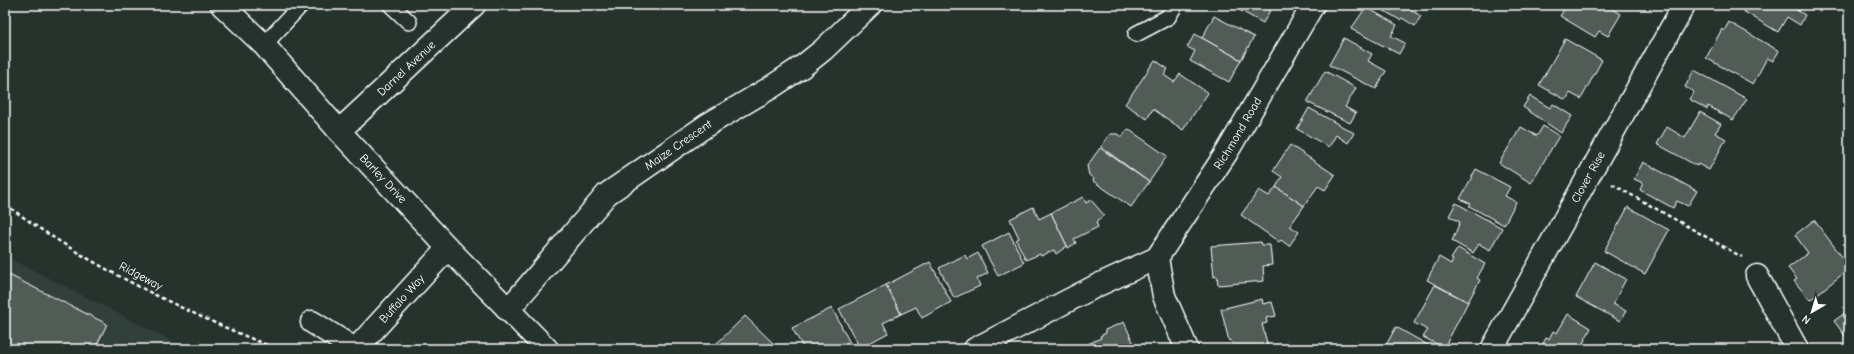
<svg xmlns="http://www.w3.org/2000/svg" width="1854" height="354" font-family="'Comic Neue',sans-serif">
	<rect width="100%" height="100%" fill="#26332d"/>
	<filter id="ink" filterUnits="userSpaceOnUse"><feTurbulence type="fractalNoise" baseFrequency=".025" numOctaves="2"/><feDisplacementMap in="SourceGraphic" scale="8" xChannelSelector="R" yChannelSelector="G"/><feConvolveMatrix kernelMatrix="1 2 1 2 8 2 1 2 1" color-interpolation-filters="sRGB"/></filter>
	<g filter="url(#ink)">
		<!-- built -->
		<path fill="#333f3a" d="M5,256L188,349H5Z"/>
		<!-- building -->
		<g fill="#515c57" stroke="#fff">
			<path d="M1230,5H1273L1263,23Z"/>
			<path d="M1374,5H1409L1407,8L1421,16L1415,26L1402,18L1400,20Z"/>
			<path d="M1567,5H1606L1621,14L1608,36L1599,31L1595,37L1560,16Z"/>
			<path d="M1733,5H1788L1805,15L1800,25L1787,17L1778,32Z"/>
			<path d="M1788,5H1803L1799,11Z"/>
			<path d="M1366,7L1397,25L1391,36L1405,43L1399,54L1351,29Z"/>
			<path d="M1214,16L1254,37L1241,60L1202,38Z"/>
			<path d="M1729,22L1779,51L1773,61L1767,58L1753,84L1706,58L1722,29L1724,31Z"/>
			<path d="M1195,34L1241,60L1229,82L1190,61L1195,51L1187,47Z"/>
			<path d="M1344,38L1372,54L1368,61L1386,71L1376,89L1329,65Z"/>
			<path d="M1565,39L1602,60L1581,99L1570,93L1566,100L1539,85Z"/>
			<path d="M1155,60L1168,69L1164,75L1174,82L1180,74L1208,93L1183,130L1153,109L1147,119L1125,104Z"/>
			<path d="M1694,70L1747,99L1733,120L1708,106L1707,109L1689,99L1694,92L1685,87Z"/>
			<path d="M1325,71L1356,88L1345,107L1356,113L1350,123L1307,102Z"/>
			<path d="M1530,96L1550,108L1553,104L1572,116L1561,133L1523,107Z"/>
			<path d="M1309,108L1354,133L1348,143L1336,135L1329,147L1297,129Z"/>
			<path d="M1700,112L1721,124L1715,133L1726,139L1709,170L1698,164L1697,166L1657,144L1667,127L1685,138Z"/>
			<path d="M1543,126L1559,136L1531,183L1499,163L1521,127L1537,136Z"/>
			<path d="M1128,129L1167,156L1149,182L1101,147L1110,134H1117L1122,137Z"/>
			<path d="M1290,145L1335,175L1325,190L1318,186L1304,206L1276,187L1282,177L1273,171Z"/>
			<path d="M1100,148L1149,182L1131,207L1093,181L1094,179L1089,175L1087,166Z"/>
			<path d="M1643,162L1697,191L1688,206L1677,201L1673,208L1640,190L1643,183L1634,179Z"/>
			<path d="M1476,169L1510,187L1505,196L1516,202L1504,225L1469,206L1471,204L1460,199Z"/>
			<path d="M1276,187L1304,206L1290,226L1299,232L1289,246L1281,240L1279,242L1241,215L1259,190L1269,196Z"/>
			<path d="M1083,197L1086,203L1091,200L1104,215L1096,222L1098,227L1074,239L1076,243L1068,248L1051,213Z"/>
			<path d="M1456,203L1502,228L1490,250L1479,244L1473,253L1452,241L1460,222L1449,216Z"/>
			<path d="M1033,207L1039,219L1051,213L1067,246L1056,254L1054,250L1041,256L1040,254L1026,260L1016,240L1019,238L1010,219Z"/>
			<path d="M1628,207L1669,230L1645,274L1604,251Z"/>
			<path d="M1814,220L1849,266V269L1810,300L1794,281L1797,279L1788,268L1808,253L1795,235Z"/>
			<path d="M1009,232L1024,263L998,276L982,246Z"/>
			<path d="M1261,242L1262,245H1270L1272,265L1263,266L1264,281L1218,285L1217,276L1214,277L1211,246Z"/>
			<path d="M1458,248L1485,264L1477,278L1480,280L1468,302L1427,280L1439,257L1451,264L1453,260L1451,259Z"/>
			<path d="M978,253L988,273L977,279L980,286L954,298L939,268L965,255L967,259Z"/>
			<path d="M930,262L951,302L922,318L916,307L901,314L886,285Z"/>
			<path d="M1595,262L1626,279L1613,304L1626,311L1620,321L1576,297Z"/>
			<path d="M5,273L107,324L95,349H5Z"/>
			<path d="M886,285L901,314L883,323L888,333L860,348L839,309Z"/>
			<path d="M1435,285L1468,302L1444,348L1423,337L1428,330L1414,323Z"/>
			<path d="M1262,299L1263,304L1272,302L1276,316L1266,318L1267,323L1262,324L1268,347L1261,349H1234L1231,340L1229,341L1221,309Z"/>
			<path d="M832,308L850,343L841,347L842,349H804L792,328Z"/>
			<path d="M1849,310V341L1834,321Z"/>
			<path d="M1568,314L1591,328L1581,347L1585,349H1540L1546,338L1549,339L1553,331L1557,333Z"/>
			<path d="M745,316L779,349H715L713,347Z"/>
			<path d="M1124,322L1136,349H1077L1101,338L1100,336L1106,333L1105,330Z"/>
			<path d="M1396,327L1435,349H1384Z"/>
		</g>
		<g fill="none" stroke-linecap="round" stroke-linejoin="round">
			<defs>
				<g id="service">
					<path d="M391,5L409,22"/>
					<path d="M1136,34L1168,17L1175,5"/>
					<path d="M264,45L301,5"/>
				</g>
				<g id="minor">
					<path id="s1" d="M222,5L264,45L339,131L448,248L547,349"/>
					<path id="s2" d="M339,131L474,5"/>
					<path d="M1757,276L1797,349"/>
					<path id="s3" d="M508,310L607,194L707,125L770,88L803,66L823,50L870,5"/>
					<path d="M312,322L355,349"/>
					<path id="s4" d="M356,349L448,248"/>
					<path d="M975,349L1098,285L1157,258"/>
					<path id="s5" d="M1187,349L1164,296L1157,258L1227,152L1313,5"/>
					<path id="s6" d="M1492,349L1684,5"/>
				</g>
			</defs>
			<!-- service casing -->
			<use href="#service" stroke="#fff" stroke-width="18"/>
			<!-- minor casing -->
			<use href="#minor" stroke="#fff" stroke-width="25"/>
			<!-- path -->
			<g stroke="#fff" stroke-width="2.5" stroke-dasharray="4 3" stroke-linecap="butt">
				<path d="M1612,184L1742,257"/>
				<path d="M5,204C87,265 182,311 277,349"/>
			</g>
			<!-- service -->
			<use href="#service" stroke="#26332d" stroke-width="15"/>
			<!-- minor -->
			<use href="#minor" stroke="#26332d" stroke-width="22"/>
		</g>
	</g>
	<g text-anchor="middle" dominant-baseline="central" stroke-width="3.5" stroke-linejoin="round" paint-order="stroke">
		<!-- street labels -->
		<g font-size="12" fill="#fff" stroke="#26332d">
			<text stroke="none"><textPath href="#s2" startOffset="92">Darnel Avenue</textPath></text>
			<text stroke="none"><textPath href="#s5" startOffset="245">Richmond Road</textPath></text>
			<text stroke="none"><textPath href="#s3" startOffset="239">Maize Crescent</textPath></text>
			<text stroke="none"><textPath href="#s6" startOffset="197">Clover Rise</textPath></text>
			<text stroke="none"><textPath href="#s1" startOffset="237">Barley Drive</textPath></text>
			<text transform="translate(141 276) rotate(28)">Ridgeway</text>
			<text stroke="none"><textPath href="#s4" startOffset="68">Buffalo Way</textPath></text>
		</g>
	</g>
	<!-- margin -->
	<rect width="1854" height="354" fill="none" stroke="#26332d" stroke-width="20"/>
	<rect x="10" y="10" width="1834" height="334" fill="none" stroke="#fff" stroke-width="1.5" filter="url(#ink)"/>
	<!-- north arrow -->
	<g transform="translate(1812 312) rotate(218)" stroke="#26332d" stroke-width="3" paint-order="stroke">
	<path d="M0-3L7 15L0 10L-7 15Z" fill="#ffffff"/>
	<text y="-6" font-size="11" font-weight="bold" text-anchor="middle" fill="#ffffff">N</text>
	</g>
</svg>
